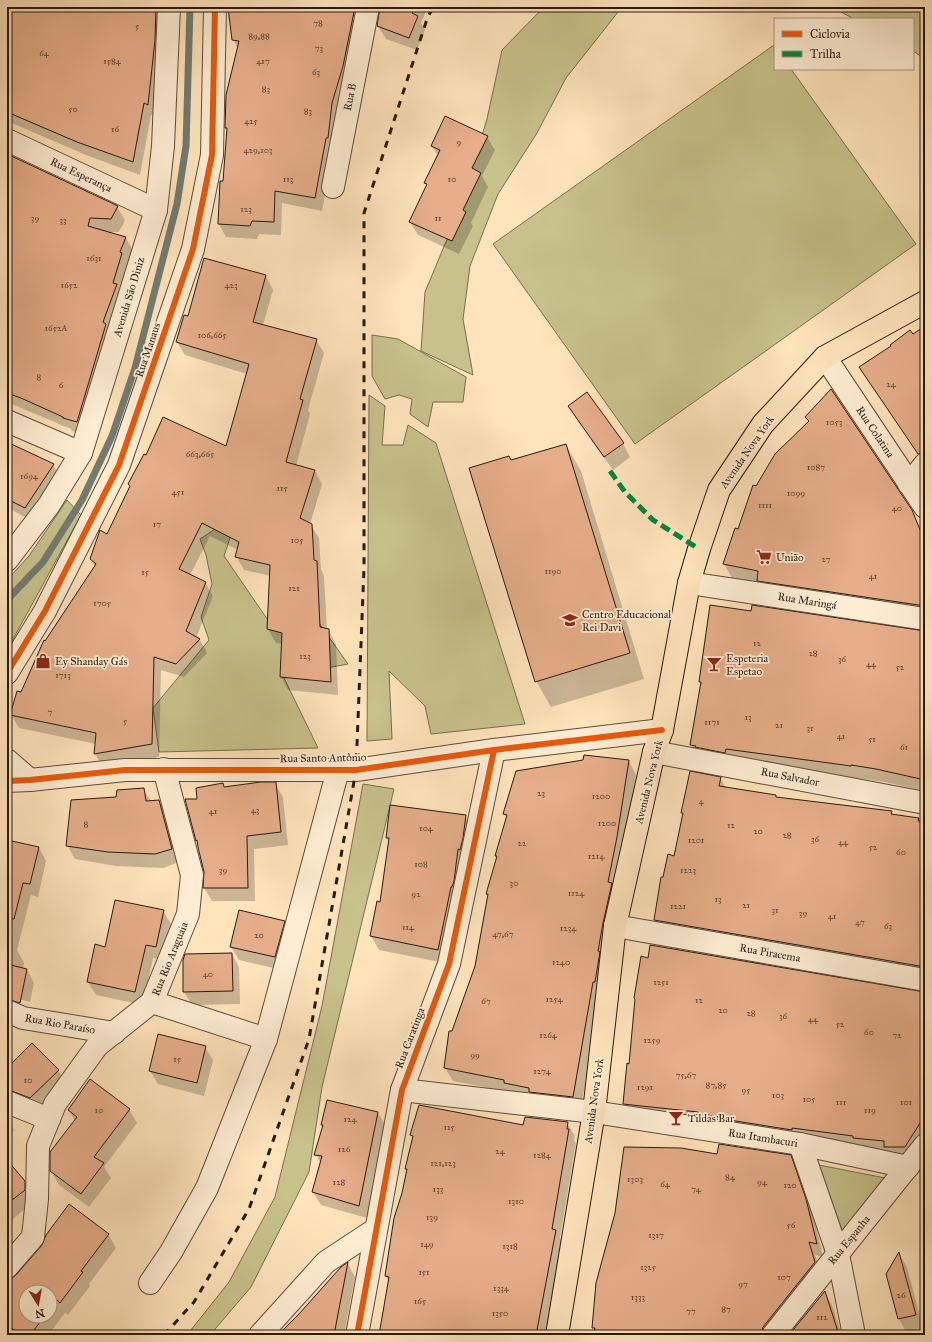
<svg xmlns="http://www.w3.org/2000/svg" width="932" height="1342" font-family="'IM FELL Great Primer',serif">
	<rect width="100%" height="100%" fill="#fee3bb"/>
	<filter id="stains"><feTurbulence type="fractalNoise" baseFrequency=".005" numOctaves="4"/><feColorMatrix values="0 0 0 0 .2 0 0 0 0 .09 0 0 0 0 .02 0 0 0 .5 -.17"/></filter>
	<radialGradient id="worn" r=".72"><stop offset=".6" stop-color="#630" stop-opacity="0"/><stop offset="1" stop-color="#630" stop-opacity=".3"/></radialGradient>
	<!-- green -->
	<g fill="#c7c18b" stroke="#786e4f">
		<path d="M544,7H622L566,78L537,133L498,194L470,266L463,319L473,375L421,351L425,292L458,213L487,119L502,50Z"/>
		<path d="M832,7H925V59L913,51V19H854Z"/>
		<path d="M774,45L775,69H791L916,244L635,444L493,244Z"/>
		<path d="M372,335L398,339L466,377L463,402H433L428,427L410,414L412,399L399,395L385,399L372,376Z"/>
		<path d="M369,395L385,406L382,445H403L408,425L436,443L525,724L431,734L425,706L389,671L392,739L367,741Z"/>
		<path d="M67,500L81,515L7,650V580L29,556Z"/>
		<path d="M238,514L224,556L274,629L319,623L348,664L283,676L318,748L159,752L153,708L209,640L201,617L212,584L206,555L200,539Z"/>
		<path d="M363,784L394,789L322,1087L309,1172L251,1287L210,1335H187L229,1282L275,1197L322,1006Z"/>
		<path d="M819,1165L885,1178L842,1234Z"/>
	</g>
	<!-- shadow -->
	<g fill="#0003" fill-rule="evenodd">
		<path d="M7,7H164L156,117L151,115L140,175L86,155L7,121Z"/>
		<path d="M230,7H428L421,23L425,30L417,50L386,39L378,26L381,9L372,8L333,150L322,211L282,203L281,235L259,234L257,239L226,237L219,224L221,182H224L228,131L226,127L238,49L233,39L231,23L228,18Z"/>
		<path d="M487,137L495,150L482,176L488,187L471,223L473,226L459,254L418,235L410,222L427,186L425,182L438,156L432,146Z"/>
		<path d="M7,156L117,207L125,220L119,232H107L126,238L133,251L85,435L72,431L71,429L7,402Z"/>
		<path d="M266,276L273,290L263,325L316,340L324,353L308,410L310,414L296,466L315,471L322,484L310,524L319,538L321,569L324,576L327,630H328L336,644L338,695L288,690L281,677L283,644L276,643L268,629L271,576L244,570L236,556L238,550L210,536L190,575L205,582L213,596L196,638L200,640L207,653L184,677L161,670L159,757L102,767L95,753L96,744L19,728L11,714L46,642L95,567L91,559L107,535L131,487L129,484L146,456L227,447L247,374L185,355L177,342L189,318Z"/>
		<path d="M569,406L623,444L630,457L613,470L577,420Z"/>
		<path d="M806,417L911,511L925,538V618L732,578L724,564L756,487L809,422Z"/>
		<path d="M7,443L53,465L61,478L32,521L7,507Z"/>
		<path d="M566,445L581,471L644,679L551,707L536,681L511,461Z"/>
		<path d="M752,612L925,632V791L885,782L699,758L691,744L702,685L700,682Z"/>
		<path d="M629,761L636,775L587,1070L588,1072L580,1110L510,1092L453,1081L445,1068L453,1032L475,967L488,896L487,894L497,859L496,856L507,818L504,814Z"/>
		<path d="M720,778L726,788L776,798L891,812L893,815L925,820V979L663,933L655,920L664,878L675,857L683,816L682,813Z"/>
		<path d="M223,784L225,788L275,784L283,797L288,845L254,849L255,901H212L204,888L205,872L186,800H198Z"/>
		<path d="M143,789L151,801H159L167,815L179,862L163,868L116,866L75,859L67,845Z"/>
		<path d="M465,816L473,830L445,963L379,950L371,936L381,903L389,843L387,838Z"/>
		<path d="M7,841L39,848L46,861L38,897L31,895L17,950L24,963L23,969L27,970L34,983L30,1002L7,996Z"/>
		<path d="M163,911L171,924L163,960L153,958L143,1005L96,995L88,982L106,948Z"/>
		<path d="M284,922L292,935L282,970L239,960L231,947Z"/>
		<path d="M232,954L239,967L240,1004L192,1005L184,992Z"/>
		<path d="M925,993V1140L912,1160L631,1117L624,1104Z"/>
		<path d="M205,1047L213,1060L204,1096L158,1084L150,1071Z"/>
		<path d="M7,1069L58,1070L66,1084L38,1111L7,1106Z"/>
		<path d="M129,1109L137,1123L104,1167L111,1178L89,1207L59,1185L51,1171L75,1121L69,1110Z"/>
		<path d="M378,1113L386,1126L367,1218L321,1205L313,1192L321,1164L316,1155L323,1126L322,1125Z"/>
		<path d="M7,1117L14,1130L7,1137Z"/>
		<path d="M567,1123L575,1136L574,1140L576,1143L560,1238L563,1244L546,1335H381L389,1282L386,1276L403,1193L407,1171L406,1169L414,1139L411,1135Z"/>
		<path d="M718,1155L790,1156L798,1170L813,1214L823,1257L815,1255L822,1276L770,1335H594L595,1331L593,1327Z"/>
		<path d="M7,1161L24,1182L32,1196V1203L7,1224Z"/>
		<path d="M108,1234L116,1248L89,1284L90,1286L68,1315L65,1313L48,1335H11L7,1332V1280H11L17,1276L43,1246ZM26,1292H50V1316H26Z"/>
		<path d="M899,1254L907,1267L923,1328L906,1332L899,1319L887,1274Z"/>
		<path d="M348,1264L355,1277L344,1335H279L300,1315L342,1268Z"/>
		<path d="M824,1292L832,1305L842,1335H790Z"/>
	</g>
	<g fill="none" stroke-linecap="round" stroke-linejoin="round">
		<!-- stream -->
		<path stroke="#707c71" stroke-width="7" d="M7,600L43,562L82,500L112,436L135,368L177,204L186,146L190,7"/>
	</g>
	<!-- building -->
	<g fill="#e5ad89" stroke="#281a13">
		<path d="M7,7H156L155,40L148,105L144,103L133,162L77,142L7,112Z"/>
		<path d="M228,7H355L343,66L332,103L328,138H326L315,198L275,191L274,222L252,221L250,226L218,224L220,181H223L227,128H225L226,95L239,41L232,40Z"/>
		<path d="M380,7H415L412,13L418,16L409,38L377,26Z"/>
		<path d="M445,116L488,136L472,168L481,173L463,210L466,212L452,241L409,222L427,184L424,183L440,150L431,146Z"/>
		<path d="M7,154L118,206L111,219L90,218L88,226L126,237L120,252L122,253L113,283L117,284L103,322L106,324L77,422L63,418V417L21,398L7,393Z"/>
		<path d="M204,258L266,275L253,322L317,339L300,399L303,400L286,462L315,470L300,518L312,524L314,560L317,561L320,627L329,629L331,682L280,677L282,633L267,629L270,565L235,557L239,542L202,523L179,569L206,582L186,631L200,639L176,664L154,657L152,744L94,754L96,733L10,715L17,691L21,692L44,640L45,641L96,564L90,559L100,530L107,534L130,486L128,484L144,454L146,455L163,417L226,446L249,364L176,342L184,315L188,316Z"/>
		<path d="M925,326V452L918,454L859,367L891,346L890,345L910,330L913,334Z"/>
		<path d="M831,389L912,510L925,542V606L757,581L758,571L723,564L735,528L738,529L753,485L756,486L775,454L809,421L805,417Z"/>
		<path d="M587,392L624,443L604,457L568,406Z"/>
		<path d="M7,442L54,464L25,508L7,499Z"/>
		<path d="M566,444L630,653L535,682L469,468L509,456L511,460Z"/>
		<path d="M710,605L751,611L752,605L925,631V780L876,769L851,765V766L726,749L725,753L695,747L696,746L690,745L701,682H699Z"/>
		<path d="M584,755L629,760L617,837L608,882L612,883L603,923L598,951L600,952L595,982H593L573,1097L529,1092V1088L504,1083V1080L444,1068L449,1031H452L475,966L488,894H486L497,856H495L507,815L503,814L516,771L583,760Z"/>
		<path d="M690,771L721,777L719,786L776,795V797L892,811L891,814L919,818L918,821H925V967L654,920L661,877H663L668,854L674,856L683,813H681Z"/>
		<path d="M261,782H276L281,832L247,836L248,888H203L204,872L198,847L197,840L196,841L185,799H197L196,788L223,783L224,787Z"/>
		<path d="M144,788L146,801L159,800L172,849L155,854L108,852L66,846L71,800L116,797L117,790Z"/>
		<path d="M390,805L466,815L463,838L460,850L458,849L454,881L452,887H451L438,950L370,936L377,901L380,902L389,838H386Z"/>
		<path d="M7,840L39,847L30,884L23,883L14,919L7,918Z"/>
		<path d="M115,900L164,910L156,947L146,945L135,992L87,982L95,944L105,947Z"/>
		<path d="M239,910L285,921L275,957L230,947Z"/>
		<path d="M650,945L925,992V1115L905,1147H884V1141L853,1138V1136L792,1128V1130L723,1119L724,1118L697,1113L698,1112L623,1104L627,1063L629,1064L635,999L634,998L641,956L648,958Z"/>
		<path d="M232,953L233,991L183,992V960L185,954Z"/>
		<path d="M7,964L27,969L20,1003L7,999Z"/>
		<path d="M158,1034L206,1046L197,1083L149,1071Z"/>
		<path d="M32,1043L59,1070L30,1098L9,1090L7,1088V1068Z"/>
		<path d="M90,1079L130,1109L94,1157L104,1163L81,1194L50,1171V1152L77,1117L68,1110Z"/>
		<path d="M327,1100L378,1112L359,1206L312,1192L322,1156L314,1155L323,1125H321Z"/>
		<path d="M419,1105L523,1125L525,1117L568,1122L567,1129H569L552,1229L556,1230L536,1335H379L389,1277L385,1276L394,1218L402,1193L407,1169H405L413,1136L410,1135Z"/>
		<path d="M719,1144L791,1155L806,1199L817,1244L809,1242L815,1262L763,1327L761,1335H593L595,1328H592L596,1283L615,1213L624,1147L681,1148L717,1154Z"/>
		<path d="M7,1160L25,1181V1190L7,1204Z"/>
		<path d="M69,1204L109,1234L81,1271L83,1272L60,1303L57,1300L50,1309V1292H26V1316H45L30,1335H20L7,1325V1279H11L16,1275L42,1245L46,1235Z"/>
		<path d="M899,1252L916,1315L898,1319L886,1274Z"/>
		<path d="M348,1262L334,1335H278L299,1314L341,1267Z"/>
		<path d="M825,1291L839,1335H789Z"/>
	</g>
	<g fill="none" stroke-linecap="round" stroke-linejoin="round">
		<defs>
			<g id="minor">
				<path d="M7,140L156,210"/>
				<path d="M333,187L368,7"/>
				<path d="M825,357L925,507"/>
				<path d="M7,421L81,453"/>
				<path d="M909,484L925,464"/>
				<path d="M7,560L49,505L81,453L156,210L163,146L169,7"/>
				<path d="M689,583L925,619"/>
				<path d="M7,673L45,611L119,465L193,249L212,155L215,7"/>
				<path d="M654,752L925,803"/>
				<path d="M7,760L30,780"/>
				<path d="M7,781L30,780L125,770H356L494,750L662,730"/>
				<path d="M615,926L925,980"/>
				<path d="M152,1002L266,1039"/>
				<path d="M7,1011L23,1018L114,1033"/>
				<path d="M402,1090L594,1112L800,1144L908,1167"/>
				<path d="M7,1102L49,1119"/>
				<path d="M800,1144L838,1254L854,1335"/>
				<path d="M7,1267L33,1237L37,1199L38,1146L55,1104L97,1046L152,1002L188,914L192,875L164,769"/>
				<path d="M150,1283L171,1252L207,1188L266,1039L338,770"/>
				<path d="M260,1335L326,1262L376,1229"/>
				<path d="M357,1335L402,1090L449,964L494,750"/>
				<path d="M773,1335L925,1145"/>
			</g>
			<path id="major" d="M557,1335L594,1112L615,926L654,752L662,730L689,583L699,549L719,490L763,424L825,357L925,302"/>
		</defs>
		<!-- minor casing -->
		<use href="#minor" stroke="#5e4c3d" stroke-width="24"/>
		<!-- major casing -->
		<use href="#major" stroke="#281a13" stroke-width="24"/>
		<!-- minor -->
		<use href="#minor" stroke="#feedd3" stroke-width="22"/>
		<!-- major -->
		<use href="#major" stroke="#fee3bb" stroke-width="22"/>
		<!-- rail -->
		<path stroke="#281a13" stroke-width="3" stroke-dasharray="7 7" stroke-linecap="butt" d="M164,1335L194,1302L249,1209L309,1039L356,770L364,568V213L428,16L434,7"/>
		<!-- quiet -->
		<path stroke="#00873e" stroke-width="5" stroke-dasharray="10 5" stroke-linecap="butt" d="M610,471L625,492L653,520L699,549"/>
		<defs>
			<g id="cycleway">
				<path d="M7,673L45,611L119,465L193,249L212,155L215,7"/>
				<path d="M7,781L30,780L125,770H356L494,750L662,730"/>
				<path d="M357,1335L402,1090L449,964L494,750"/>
			</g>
		</defs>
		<!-- cycleway casing -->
		<use href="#cycleway" stroke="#feedd3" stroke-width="8"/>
		<!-- cycleway -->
		<use href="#cycleway" stroke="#e8590c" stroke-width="6"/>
	</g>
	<!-- icons -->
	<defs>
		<symbol id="supermarket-bare" viewBox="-9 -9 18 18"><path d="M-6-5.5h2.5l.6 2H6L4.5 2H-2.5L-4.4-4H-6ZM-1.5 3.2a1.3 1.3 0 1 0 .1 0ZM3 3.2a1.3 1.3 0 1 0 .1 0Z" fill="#8f2418" stroke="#feedd3" stroke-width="2.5" paint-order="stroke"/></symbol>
		<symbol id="school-bare" viewBox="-9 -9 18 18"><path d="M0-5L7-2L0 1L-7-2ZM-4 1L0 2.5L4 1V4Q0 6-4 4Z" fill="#8f2418" stroke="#feedd3" stroke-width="2.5" paint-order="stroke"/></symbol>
		<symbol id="shop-bare" viewBox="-9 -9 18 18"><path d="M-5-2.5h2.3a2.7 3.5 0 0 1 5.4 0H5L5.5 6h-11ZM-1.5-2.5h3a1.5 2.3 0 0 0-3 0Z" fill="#8f2418" stroke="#feedd3" stroke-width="2.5" paint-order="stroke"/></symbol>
		<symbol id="bar-bare" viewBox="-9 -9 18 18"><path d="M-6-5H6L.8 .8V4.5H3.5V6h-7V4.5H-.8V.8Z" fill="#8f2418" stroke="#feedd3" stroke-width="2.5" paint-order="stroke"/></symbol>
	</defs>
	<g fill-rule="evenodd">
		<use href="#supermarket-bare" x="753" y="546" width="22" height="22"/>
		<use href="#school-bare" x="559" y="609" width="22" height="22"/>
		<use href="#shop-bare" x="32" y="650" width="22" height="22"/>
		<use href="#bar-bare" x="703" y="653" width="22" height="22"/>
		<use href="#bar-bare" x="665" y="1107" width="22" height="22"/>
	</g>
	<g text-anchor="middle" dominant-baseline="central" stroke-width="3.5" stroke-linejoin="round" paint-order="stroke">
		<!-- number labels -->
		<g font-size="9" fill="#573f30">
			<text x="318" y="22">78</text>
			<text x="137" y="25">5</text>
			<text x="259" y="35">89,88</text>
			<text x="319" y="47">73</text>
			<text x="44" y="52">64</text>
			<text x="112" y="60">1584</text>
			<text x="263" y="60">417</text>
			<text x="316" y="71">63</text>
			<text x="266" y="88">83</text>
			<text x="73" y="108">50</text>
			<text x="308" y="110">83</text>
			<text x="251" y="120">425</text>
			<text x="115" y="128">16</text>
			<text x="459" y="141">9</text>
			<text x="258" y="149">429,103</text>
			<text x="288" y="178">113</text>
			<text x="452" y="178">10</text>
			<text x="246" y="208">123</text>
			<text x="35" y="217">39</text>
			<text x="438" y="217">11</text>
			<text x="63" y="219">33</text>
			<text x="94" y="257">1631</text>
			<text x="69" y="284">1652</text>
			<text x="231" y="284">423</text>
			<text x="56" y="327">1652A</text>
			<text x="212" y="334">106,665</text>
			<text x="39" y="376">8</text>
			<text x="891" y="383">24</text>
			<text x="61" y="384">6</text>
			<text x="834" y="421">1053</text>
			<text x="200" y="453">663,665</text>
			<text x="816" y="466">1087</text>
			<text x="29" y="475">1694</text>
			<text x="282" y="487">115</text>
			<text x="178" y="491">451</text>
			<text x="796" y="492">1099</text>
			<text x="765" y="504">1111</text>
			<text x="897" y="507">40</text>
			<text x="157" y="523">17</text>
			<text x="297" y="539">105</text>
			<text x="826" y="558">27</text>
			<text x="553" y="570">1190</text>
			<text x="145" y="571">15</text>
			<text x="873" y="575">41</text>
			<text x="294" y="587">121</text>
			<text x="102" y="602">1705</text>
			<text x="757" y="642">12</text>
			<text x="813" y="652">28</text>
			<text x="305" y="655">123</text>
			<text x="842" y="658">36</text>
			<text x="871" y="663">44</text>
			<text x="900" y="666">52</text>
			<text x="63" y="674">1713</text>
			<text x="50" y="711">7</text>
			<text x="748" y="716">13</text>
			<text x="125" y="720">5</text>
			<text x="712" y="721">1171</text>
			<text x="779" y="724">21</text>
			<text x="810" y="727">31</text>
			<text x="841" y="735">41</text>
			<text x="872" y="738">51</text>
			<text x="904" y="746">61</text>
			<text x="541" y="792">23</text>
			<text x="601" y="795">1200</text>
			<text x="701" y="800">4</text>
			<text x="255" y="809">43</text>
			<text x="213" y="810">41</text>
			<text x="607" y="822">1200</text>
			<text x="86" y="823">8</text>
			<text x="731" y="824">12</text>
			<text x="426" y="827">104</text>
			<text x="758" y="830">20</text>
			<text x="787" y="834">28</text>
			<text x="815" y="838">36</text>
			<text x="696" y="839">1201</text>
			<text x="843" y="841">44</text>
			<text x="522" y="842">22</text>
			<text x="873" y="846">52</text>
			<text x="901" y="851">60</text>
			<text x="596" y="855">1214</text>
			<text x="421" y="863">108</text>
			<text x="223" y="869">39</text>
			<text x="688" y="869">1223</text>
			<text x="514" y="882">30</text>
			<text x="576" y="892">1124</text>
			<text x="416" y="893">92</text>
			<text x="718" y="898">13</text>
			<text x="746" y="904">21</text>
			<text x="678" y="905">1221</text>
			<text x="775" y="909">31</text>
			<text x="803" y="912">39</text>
			<text x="832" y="915">41</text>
			<text x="860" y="921">47</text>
			<text x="888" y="925">63</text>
			<text x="408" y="926">114</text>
			<text x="568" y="927">1234</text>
			<text x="503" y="933">47,67</text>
			<text x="259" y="934">20</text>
			<text x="561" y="961">1240</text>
			<text x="208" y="973">40</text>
			<text x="661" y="981">1251</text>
			<text x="554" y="998">1254</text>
			<text x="699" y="999">12</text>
			<text x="486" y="1000">67</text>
			<text x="723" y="1009">20</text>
			<text x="751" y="1012">28</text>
			<text x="783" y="1015">36</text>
			<text x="813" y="1018">44</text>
			<text x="840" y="1023">52</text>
			<text x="869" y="1031">60</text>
			<text x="548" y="1034">1264</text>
			<text x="897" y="1034">72</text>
			<text x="652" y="1039">1259</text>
			<text x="475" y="1054">99</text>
			<text x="177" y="1058">15</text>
			<text x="542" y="1070">1274</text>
			<text x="686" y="1074">75,67</text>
			<text x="28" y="1079">10</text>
			<text x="716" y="1084">87,85</text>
			<text x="645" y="1086">1291</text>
			<text x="746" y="1089">95</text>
			<text x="778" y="1094">103</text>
			<text x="809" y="1098">105</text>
			<text x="841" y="1101">111</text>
			<text x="906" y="1101">101</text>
			<text x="99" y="1109">10</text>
			<text x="870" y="1109">119</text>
			<text x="350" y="1118">124</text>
			<text x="449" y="1126">115</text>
			<text x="344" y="1148">126</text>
			<text x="500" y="1150">24</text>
			<text x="542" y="1154">1284</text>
			<text x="443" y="1162">121,123</text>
			<text x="730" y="1176">84</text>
			<text x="635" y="1178">1303</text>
			<text x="339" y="1181">128</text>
			<text x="762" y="1181">94</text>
			<text x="665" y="1183">64</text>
			<text x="790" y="1184">120</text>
			<text x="438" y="1188">133</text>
			<text x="696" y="1188">74</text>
			<text x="516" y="1200">1310</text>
			<text x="432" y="1216">139</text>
			<text x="791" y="1224">56</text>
			<text x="656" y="1234">1317</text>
			<text x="427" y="1243">149</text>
			<text x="510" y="1245">1318</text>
			<text x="648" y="1266">1325</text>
			<text x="424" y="1271">151</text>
			<text x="784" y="1276">107</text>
			<text x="743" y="1283">97</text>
			<text x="501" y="1287">1334</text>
			<text x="901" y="1294">26</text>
			<text x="638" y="1296">1333</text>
			<text x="420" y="1300">165</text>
			<text x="726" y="1308">87</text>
			<text x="691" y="1310">77</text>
			<text x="500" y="1312">1350</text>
			<text x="822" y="1316">112</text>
		</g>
		<!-- street labels -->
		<g font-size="11" fill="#281a13" stroke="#feedd3">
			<text transform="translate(350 97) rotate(-79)">Rua B</text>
			<text transform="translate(81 175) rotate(25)">Rua Esperança</text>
			<text transform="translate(129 297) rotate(-73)">Avenida São Diniz</text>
			<text transform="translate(148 350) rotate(-71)">Rua Manaus</text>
			<text transform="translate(875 432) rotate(56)">Rua Colatina</text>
			<text transform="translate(747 452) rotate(-55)">Avenida Nova York</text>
			<text transform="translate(807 601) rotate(9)">Rua Maringá</text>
			<text transform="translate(323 758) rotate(-1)">Rua Santo Antônio</text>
			<text transform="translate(790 777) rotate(11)">Rua Salvador</text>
			<text transform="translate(649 782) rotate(-76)">Avenida Nova York</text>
			<text transform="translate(770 953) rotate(10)">Rua Piracema</text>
			<text transform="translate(170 959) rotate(-68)">Rua Rio Araguaia</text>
			<text transform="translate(60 1024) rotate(10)">Rua Rio Paraíso</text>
			<text transform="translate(410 1038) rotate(-69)">Rua Caratinga</text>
			<text transform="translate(594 1101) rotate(-82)">Avenida Nova York</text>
			<text transform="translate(763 1138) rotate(9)">Rua Itambacuri</text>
			<text transform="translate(849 1240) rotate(-51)">Rua Espanha</text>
		</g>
		<!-- poi labels -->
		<g font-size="11" fill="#281a13" stroke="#feedd3" text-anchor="start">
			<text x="776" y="557">União</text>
			<text x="582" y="614">Centro Educacional<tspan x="582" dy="13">Rei Davi</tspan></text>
			<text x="726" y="658">Espeteria<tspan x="726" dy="13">Espetao</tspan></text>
			<text x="55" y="661">Ey Shanday Gás</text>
			<text x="688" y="1118">Tildas Bar</text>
		</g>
	</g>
	<!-- margin -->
	<rect width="932" height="1342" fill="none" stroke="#fee3bb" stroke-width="24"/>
	<rect x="8" y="8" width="916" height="1326" fill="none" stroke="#281a13" stroke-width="2"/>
	<rect x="12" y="12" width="908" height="1318" fill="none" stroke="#281a13"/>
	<!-- legend -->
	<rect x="774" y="18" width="140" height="52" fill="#feedd3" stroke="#a89986"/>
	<rect x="782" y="31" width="20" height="6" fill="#e8590c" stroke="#a89986"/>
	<text x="810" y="38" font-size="12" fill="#281a13">Ciclovia</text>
	<rect x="782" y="51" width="20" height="6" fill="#00873e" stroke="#a89986"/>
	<text x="810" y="58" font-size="12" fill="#281a13">Trilha</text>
	<!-- north arrow -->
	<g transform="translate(38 1304) rotate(169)"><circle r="19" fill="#feedd3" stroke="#a89986"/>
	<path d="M0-3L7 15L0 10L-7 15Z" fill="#8f2418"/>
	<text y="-6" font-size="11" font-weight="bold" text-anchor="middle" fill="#281a13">N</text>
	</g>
	<rect width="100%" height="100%" filter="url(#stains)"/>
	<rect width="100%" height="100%" fill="url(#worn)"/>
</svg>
